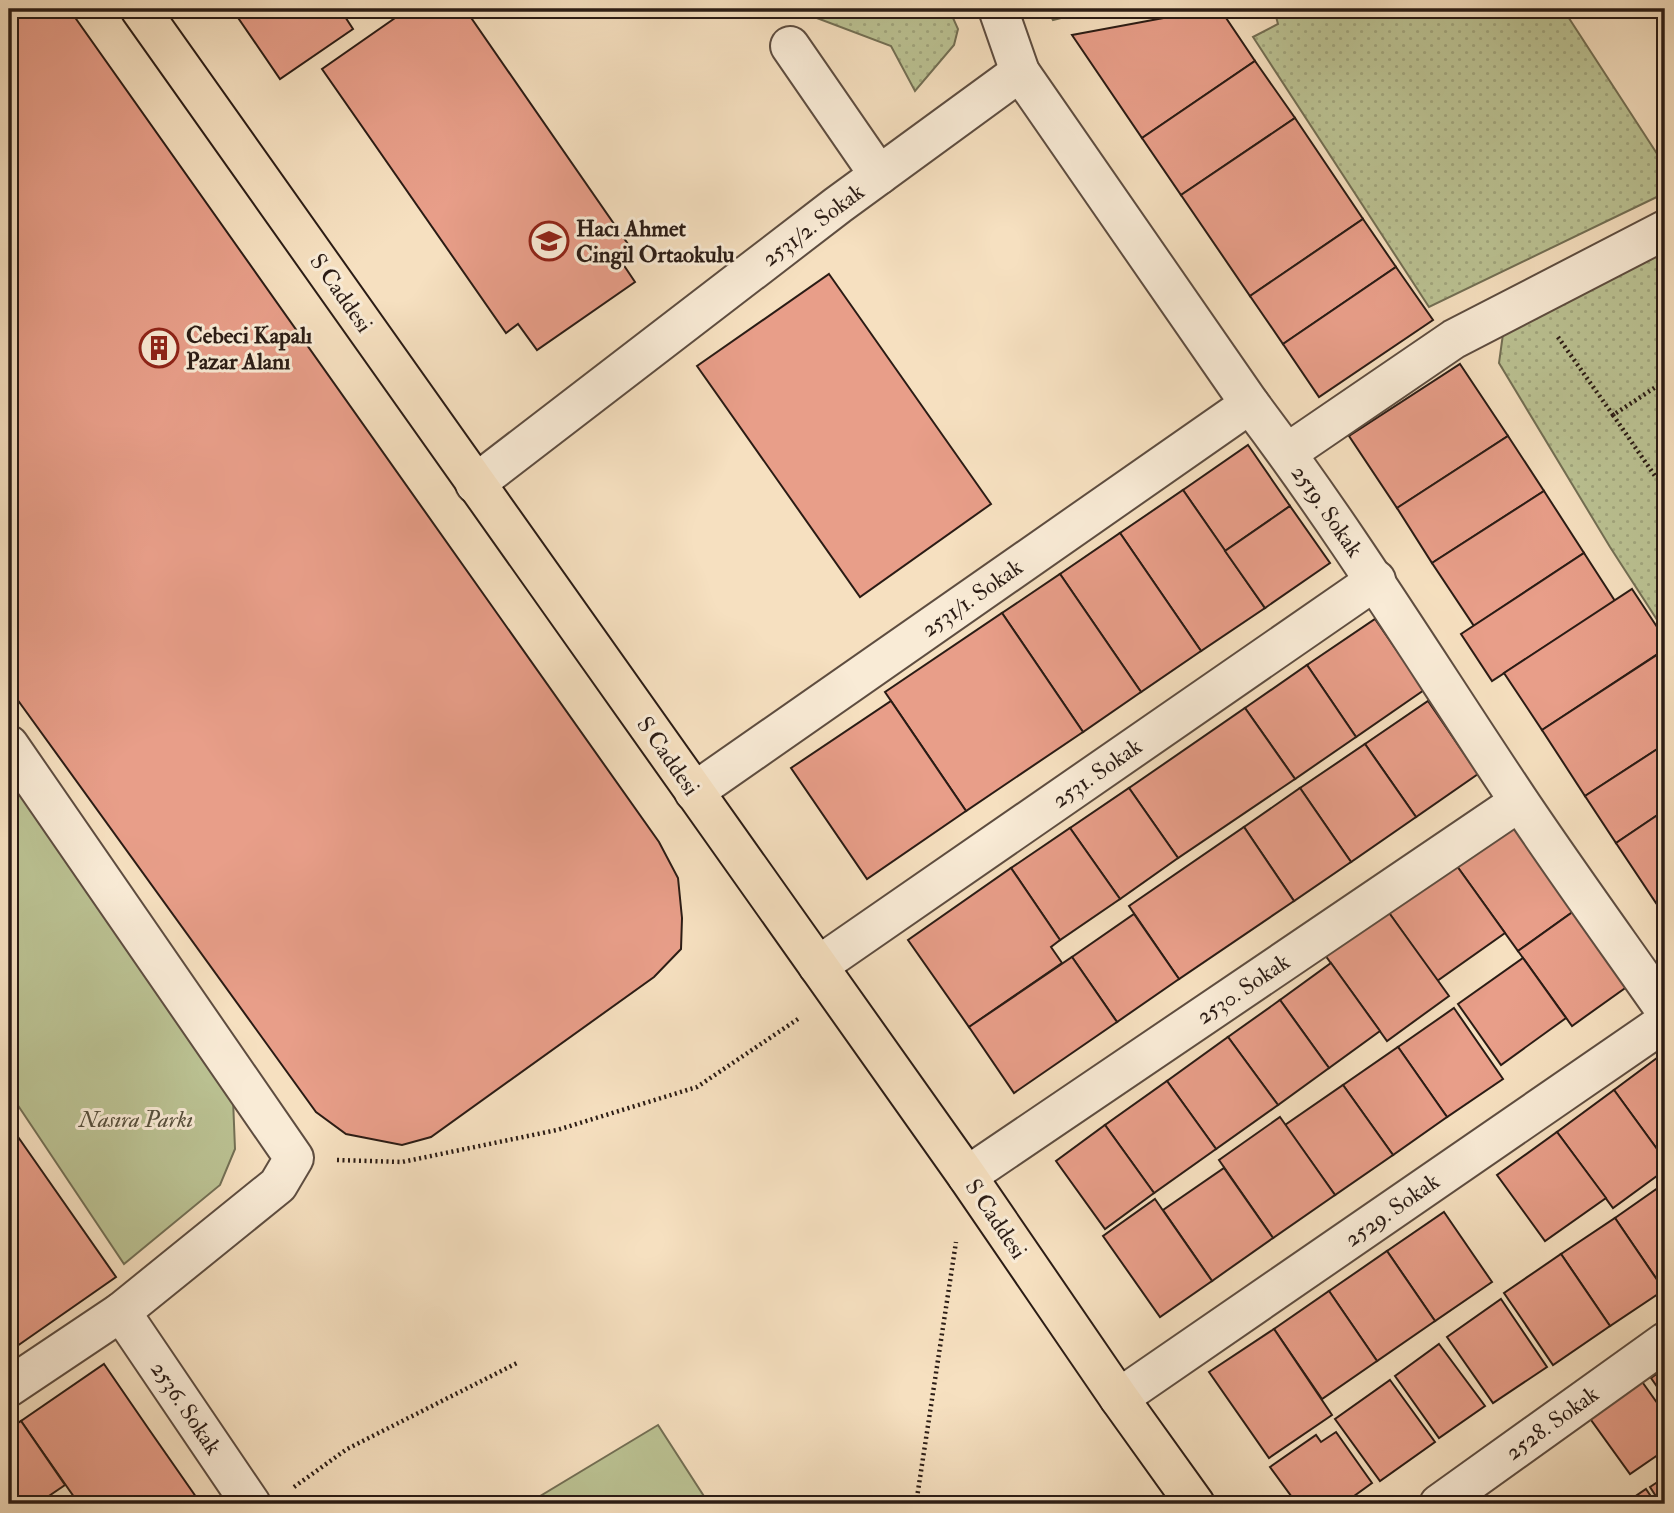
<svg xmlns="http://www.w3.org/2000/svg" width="1674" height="1513" font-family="'IM FELL Double Pica',serif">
	<defs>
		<pattern id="grass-dots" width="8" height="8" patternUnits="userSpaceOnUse" patternTransform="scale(1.75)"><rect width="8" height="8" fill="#bbc293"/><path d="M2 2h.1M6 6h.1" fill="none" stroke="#a1a67e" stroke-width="1.8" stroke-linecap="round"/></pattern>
	</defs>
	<rect width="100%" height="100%" fill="#f6e0c0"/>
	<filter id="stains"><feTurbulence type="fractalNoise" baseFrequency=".00286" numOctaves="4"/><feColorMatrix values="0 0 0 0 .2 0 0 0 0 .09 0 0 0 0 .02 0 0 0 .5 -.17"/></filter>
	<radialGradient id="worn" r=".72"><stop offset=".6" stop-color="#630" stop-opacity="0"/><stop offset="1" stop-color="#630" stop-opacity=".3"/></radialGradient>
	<!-- grass -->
	<g fill="url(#grass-dots)" stroke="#736f54" stroke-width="2">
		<path d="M793,9H949L958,29L954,45L915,91L891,46Z"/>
		<path d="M1047,9H1096L1053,20Z"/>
		<path d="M1274,9H1563L1665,166V193L1429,307L1253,37L1278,24Z"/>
		<path d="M1665,230V632L1610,547L1499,363L1506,312Z"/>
	</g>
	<!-- green -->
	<g fill="#bbc293" stroke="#736f54" stroke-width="2">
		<path d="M9,779L233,1099L235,1149L220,1185L124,1264L9,1092Z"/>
		<path d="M658,1425L709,1504H527Z"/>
	</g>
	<!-- building -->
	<g fill="#e89e89" stroke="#2b1c15" stroke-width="2">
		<path d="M9,9H69L659,842L678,878L682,918L681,949L654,977L431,1137L402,1145L346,1134L316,1112L9,688Z"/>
		<path d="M232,9H340L353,29L280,79Z"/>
		<path d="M408,9H465L630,247L617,255L635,282L537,350L518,324L506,333L322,69Z"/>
		<path d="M1212,9H1220L1255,61L1142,138L1072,35Z"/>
		<path d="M1255,61L1295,118L1181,195L1142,138Z"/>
		<path d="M1295,118L1363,219L1250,296L1181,195Z"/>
		<path d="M1363,219L1396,267L1283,344L1250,296Z"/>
		<path d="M1396,267L1433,320L1319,397L1283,344Z"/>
		<path d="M829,274L991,504L860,597L697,366Z"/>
		<path d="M1460,364L1508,436L1397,508L1349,436Z"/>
		<path d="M1508,436L1544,491L1432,563L1397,508Z"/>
		<path d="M1248,445L1290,506L1225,551L1183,490Z"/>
		<path d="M1183,490L1265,608L1201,651L1120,533Z"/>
		<path d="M1544,491L1584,553L1474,626L1432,563Z"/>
		<path d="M1290,506L1330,563L1265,608L1225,551Z"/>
		<path d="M1120,533L1201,651L1141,692L1060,574Z"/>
		<path d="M1584,553L1615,601L1492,681L1461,634Z"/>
		<path d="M1060,574L1141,692L1083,732L1002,613Z"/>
		<path d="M1632,589L1665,639V649L1542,730L1504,673Z"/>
		<path d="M1002,613L1083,732L966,811L885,692Z"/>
		<path d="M1375,619L1424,690L1356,737L1307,665Z"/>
		<path d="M1663,651L1665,655V744L1585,796L1542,730Z"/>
		<path d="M1307,665L1356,737L1295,779L1245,708Z"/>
		<path d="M891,701L966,811L867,879L791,768Z"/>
		<path d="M1428,701L1478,774L1416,817L1365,744Z"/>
		<path d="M1245,708L1295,779L1178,858L1129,788Z"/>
		<path d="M1365,744L1416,817L1351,862L1300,788Z"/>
		<path d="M1665,744V810L1616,843L1585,796Z"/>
		<path d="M1129,788L1178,858L1120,899L1070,828Z"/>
		<path d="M1300,788L1351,862L1294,901L1244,827Z"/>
		<path d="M1665,810V897L1656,903L1616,843Z"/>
		<path d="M1510,822L1574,911L1518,951L1454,862Z"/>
		<path d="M1244,827L1294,901L1179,979L1129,906Z"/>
		<path d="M1070,828L1120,899L1060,940L1011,868Z"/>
		<path d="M1454,862L1505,933L1437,981L1387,910Z"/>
		<path d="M1011,868L1060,940L1051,947L1062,963L969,1027L908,940Z"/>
		<path d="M1387,910L1449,996L1387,1041L1325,955Z"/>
		<path d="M1574,911L1628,986L1572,1026L1518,951Z"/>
		<path d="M1134,914L1179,979L1117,1022L1072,957Z"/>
		<path d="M1072,957L1117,1022L1014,1093L969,1027Z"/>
		<path d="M1523,958L1566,1018L1501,1065L1458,1004Z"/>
		<path d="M1331,963L1380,1031L1329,1068L1280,1000Z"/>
		<path d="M1280,1000L1329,1068L1278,1105L1228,1037Z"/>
		<path d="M1454,1008L1503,1079L1447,1117L1398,1047Z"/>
		<path d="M1228,1037L1278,1105L1216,1149L1167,1081Z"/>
		<path d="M1398,1047L1447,1117L1393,1155L1343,1085Z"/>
		<path d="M1665,1052V1160L1614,1090Z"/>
		<path d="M1167,1081L1216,1149L1154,1193L1105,1125Z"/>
		<path d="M1343,1085L1393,1155L1335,1195L1285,1125Z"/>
		<path d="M1614,1090L1665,1160V1170L1613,1208L1557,1132Z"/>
		<path d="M1280,1117L1335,1195L1273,1238L1219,1160Z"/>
		<path d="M9,1124L116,1277L10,1351L9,1350Z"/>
		<path d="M1105,1125L1154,1193L1105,1229L1056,1161Z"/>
		<path d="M1557,1132L1606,1198L1545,1241L1497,1175Z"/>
		<path d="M1224,1168L1273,1238L1212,1281L1163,1210Z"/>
		<path d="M1665,1183V1289L1664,1290L1615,1218Z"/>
		<path d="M1155,1199L1212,1281L1160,1317L1103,1236Z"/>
		<path d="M1444,1212L1492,1282L1435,1321L1387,1251Z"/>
		<path d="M1615,1218L1664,1290L1610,1326L1561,1254Z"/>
		<path d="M1387,1251L1435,1321L1377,1361L1329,1291Z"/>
		<path d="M1561,1254L1610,1326L1553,1365L1504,1293Z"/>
		<path d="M1329,1291L1377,1361L1322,1399L1274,1329Z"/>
		<path d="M1501,1299L1547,1367L1493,1403L1447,1337Z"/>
		<path d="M1274,1329L1332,1415L1269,1458L1209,1372Z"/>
		<path d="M1439,1344L1485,1406L1439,1438L1395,1376Z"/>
		<path d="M104,1364L148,1428L201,1504H79L21,1421Z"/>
		<path d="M1665,1368V1398L1651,1378Z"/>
		<path d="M1638,1376L1665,1414V1450L1630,1474L1586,1413Z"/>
		<path d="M1390,1380L1435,1442L1380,1481L1335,1419Z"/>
		<path d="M21,1421L65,1485L37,1504H9V1429Z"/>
		<path d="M1336,1432L1372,1483L1343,1504H1297L1270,1467L1316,1435L1321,1442Z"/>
		<path d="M1665,1477V1504H1661L1650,1487Z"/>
		<path d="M1646,1489L1656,1504H1624Z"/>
	</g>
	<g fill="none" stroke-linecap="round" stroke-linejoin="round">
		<defs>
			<g id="minor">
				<path d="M998,9L1020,72L1250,404C1347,532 1430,668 1519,801C1566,871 1616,940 1665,1010"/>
				<path d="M790,46L879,175"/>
				<path d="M1287,453L1454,339L1665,230"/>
				<path d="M475,484L838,205L1020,72"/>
				<path d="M9,745L294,1158L278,1185L121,1312L9,1387"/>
				<path d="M694,792L1250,404"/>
				<path d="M818,966L1376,580"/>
				<path d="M967,1176L1519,802"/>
				<path d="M121,1312L251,1504"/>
				<path d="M1119,1398L1665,1022"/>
				<path d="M1439,1504L1665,1342"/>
			</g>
			<path id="major" d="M140,9L967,1176L1119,1398L1195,1504"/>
		</defs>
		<!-- minor casing -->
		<use href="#minor" stroke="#5e4d40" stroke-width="42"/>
		<!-- major casing -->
		<use href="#major" stroke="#2b1c15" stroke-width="42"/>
		<!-- path -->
		<g stroke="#2b1c15" stroke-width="4.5" stroke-dasharray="2 3.5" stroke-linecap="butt">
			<path d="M1558,337L1613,415L1665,381"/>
			<path d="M1613,415L1655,476L1665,470"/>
			<path d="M337,1160L402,1162L557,1130L697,1087L798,1019"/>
			<path d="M294,1487L347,1449L519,1362"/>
			<path d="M916,1504L956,1242"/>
		</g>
		<!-- minor -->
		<use href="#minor" stroke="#f9ebd6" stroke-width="38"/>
		<!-- major -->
		<use href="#major" stroke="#f6e0c0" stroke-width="38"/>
	</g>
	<!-- icons -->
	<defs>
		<symbol id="school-ring" viewBox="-11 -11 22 22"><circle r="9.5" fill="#f9ebd6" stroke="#8f2418" stroke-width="1.5"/><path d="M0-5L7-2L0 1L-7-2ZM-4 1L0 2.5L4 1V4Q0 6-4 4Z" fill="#8f2418"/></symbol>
		<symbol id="building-ring" viewBox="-11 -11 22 22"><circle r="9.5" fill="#f9ebd6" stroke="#8f2418" stroke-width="1.5"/><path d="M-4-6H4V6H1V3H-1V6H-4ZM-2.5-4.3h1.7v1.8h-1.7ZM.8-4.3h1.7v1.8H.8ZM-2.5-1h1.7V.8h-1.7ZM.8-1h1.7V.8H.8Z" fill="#8f2418"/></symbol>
	</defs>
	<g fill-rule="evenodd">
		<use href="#school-ring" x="527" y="219" width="44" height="44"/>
		<use href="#building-ring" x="137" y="326" width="44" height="44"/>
	</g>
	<g text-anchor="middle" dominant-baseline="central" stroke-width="6" stroke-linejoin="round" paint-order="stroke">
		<!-- street labels -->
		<g font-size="23" fill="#2b1c15" stroke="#f9ebd6">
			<text transform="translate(813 225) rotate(-37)">2531/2. Sokak</text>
			<text transform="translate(341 293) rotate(55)">S Caddesi</text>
			<text transform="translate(1327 511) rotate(55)">2519. Sokak</text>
			<text transform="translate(972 598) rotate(-35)">2531/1. Sokak</text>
			<text transform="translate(668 756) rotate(55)">S Caddesi</text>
			<text transform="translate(1097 773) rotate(-35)">2531. Sokak</text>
			<text transform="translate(1243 989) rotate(-34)">2530. Sokak</text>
			<text transform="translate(1392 1210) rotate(-35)">2529. Sokak</text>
			<text transform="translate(996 1219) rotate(56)">S Caddesi</text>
			<text transform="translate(186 1408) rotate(56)">2536. Sokak</text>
			<text transform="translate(1552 1423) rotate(-36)">2528. Sokak</text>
		</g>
		<!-- poi labels -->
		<g font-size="23" font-weight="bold" fill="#2b1c15" stroke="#f9ebd6" text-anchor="start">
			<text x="576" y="228">Hacı Ahmet<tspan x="576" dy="26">Cingil Ortaokulu</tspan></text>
			<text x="186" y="335">Cebeci Kapalı<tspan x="186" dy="26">Pazar Alanı</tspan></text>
		</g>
		<!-- park labels -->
		<g font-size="23" font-style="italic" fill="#564e3b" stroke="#f9ebd6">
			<text x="136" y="1119">Nasıra Parkı</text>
		</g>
	</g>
	<!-- margin -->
	<rect width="1674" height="1513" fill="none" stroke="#f6e0c0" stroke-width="35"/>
	<rect x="10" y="10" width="1653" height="1492" fill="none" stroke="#2b1c15" stroke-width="3.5"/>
	<rect x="18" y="18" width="1639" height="1478" fill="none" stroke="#2b1c15" stroke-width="2"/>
	<rect width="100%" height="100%" filter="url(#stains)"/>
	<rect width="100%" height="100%" fill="url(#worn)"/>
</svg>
